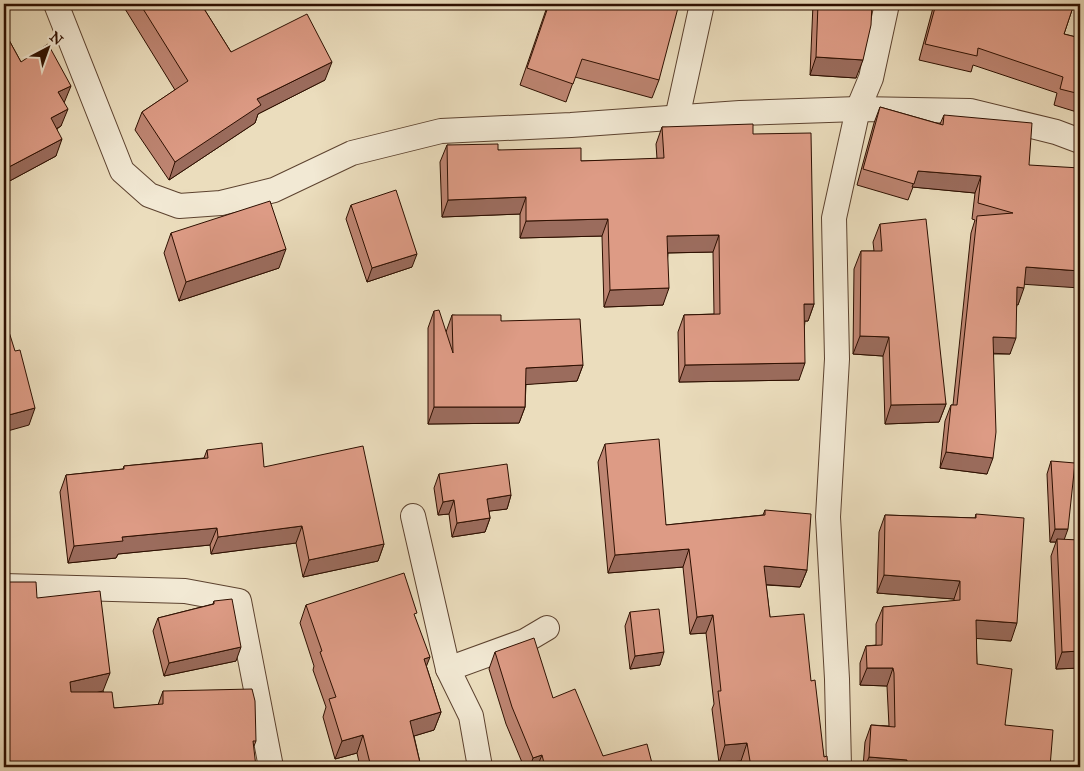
<svg xmlns="http://www.w3.org/2000/svg" width="1084" height="771" font-family="'IM FELL Great Primer',serif">
	<rect width="100%" height="100%" fill="#ebddbd"/>
	<filter id="stains"><feTurbulence type="fractalNoise" baseFrequency=".004" numOctaves="4"/><feColorMatrix values="0 0 0 0 .2 0 0 0 0 .09 0 0 0 0 .02 0 0 0 .5 -.17"/></filter>
	<radialGradient id="worn" r=".72"><stop offset=".6" stop-color="#630" stop-opacity="0"/><stop offset="1" stop-color="#630" stop-opacity=".3"/></radialGradient>
	<g fill="none" stroke-linecap="round" stroke-linejoin="round">
		<defs>
			<g id="street">
				<path d="M56,4L122,171L149,195L179,206L221,203L274,190L352,153L441,131L571,125L740,113L858,109L970,111L1056,132L1080,141"/>
				<path d="M677,118L702,4"/>
				<path d="M413,516L448,669L471,716L480,767"/>
				<path d="M4,586L185,591L239,601L271,767"/>
				<path d="M448,669L525,641L547,628"/>
				<path d="M839,767L837,679L828,517L837,359L834,218L858,109L871,78L887,4"/>
			</g>
		</defs>
		<!-- street casing -->
		<use href="#street" stroke="#5c422f" stroke-width="26"/>
		<!-- street -->
		<use href="#street" stroke="#f2e9d4" stroke-width="24"/>
	</g>
	<!-- wall -->
	<g fill="#be8572" stroke="#2d0f00">
		<path d="M122,4H201L231,52L325,80L258,114L255,123L169,180L135,130L142,112L175,90Z"/>
		<path d="M548,4L659,80L652,98L575,77L566,102L520,85Z"/>
		<path d="M813,4H872L856,78L810,75Z"/>
		<path d="M934,4H1074L1064,34L1080,38V113L1054,105L1057,93L973,65L971,72L919,60Z"/>
		<path d="M4,31L21,62L64,103L61,126L57,129L56,156L4,184Z"/>
		<path d="M880,107L940,124L944,115L1029,165L1024,284L1018,305L1017,304L1010,354H993L987,474L940,468L945,421L951,405H953L971,233L975,220L972,219L975,193L913,187L908,200L857,185L874,123Z"/>
		<path d="M662,127L753,134L814,304L808,321H805L799,380L679,382L678,332L684,315L714,314L713,252L668,253L663,305L604,307L602,236L520,238V214L442,217L440,162L447,145L498,150L581,161L657,159L656,144Z"/>
		<path d="M351,205L412,267L367,282L346,219Z"/>
		<path d="M880,224L946,404L939,422L885,424L883,356L853,354L854,269L861,251H874L873,242Z"/>
		<path d="M171,233L279,268L179,301L164,253Z"/>
		<path d="M434,311L446,332L452,315L501,321L583,365L577,381L526,384L525,407L519,423L428,424V328Z"/>
		<path d="M605,444L666,525L763,515L765,510L807,570L800,587L766,585L770,617L811,681L824,757L828,767H742L741,761L719,763L712,709L714,704L706,633L690,634L683,567L608,573L598,462Z"/>
		<path d="M207,450L264,467L384,544L378,561L303,577L296,543L211,554L210,545L118,554L116,558L68,563L60,492L66,475L123,469L124,466L204,458Z"/>
		<path d="M1051,461L1064,539L1080,668L1056,669L1051,556L1056,542H1050L1047,474Z"/>
		<path d="M439,474L511,495L507,509L489,511L490,518L485,532L452,537L449,514L438,515L434,488Z"/>
		<path d="M976,514L1011,641L976,638L977,664L1005,725L1050,767H863L865,742L871,725L889,726L887,686L860,685V663L866,646L876,645V624L883,607L954,601V599L877,593L879,532L885,515L975,518Z"/>
		<path d="M37,598L103,691L114,708L158,705L163,691L256,741L254,746L4,767Z"/>
		<path d="M214,601L236,661L164,676L153,631L158,618L213,604Z"/>
		<path d="M306,605L415,617L426,665L441,712L434,730L414,736L421,767H360L357,753L335,759L323,717L326,707L313,670L314,666L300,623Z"/>
		<path d="M630,612L660,665L630,669L625,626Z"/>
		<path d="M495,652L553,698L603,756L653,767H524L506,724L489,669Z"/>
	</g>
	<!-- shaded-wall -->
	<g fill="#9b6c5d" stroke="#2d0f00">
		<path d="M816,57L863,60L856,78L810,75Z"/>
		<path d="M332,62L325,80L258,114L255,123L169,180L175,162L257,99Z"/>
		<path d="M71,86L64,103L58,92Z"/>
		<path d="M68,109L61,126L45,135L51,118Z"/>
		<path d="M62,139L56,156L4,184V178L7,168Z"/>
		<path d="M918,171L981,176L975,193L912,187Z"/>
		<path d="M526,197L520,214L442,217L448,200Z"/>
		<path d="M608,219L602,236L520,238L526,221Z"/>
		<path d="M719,235L713,252L661,253L667,236Z"/>
		<path d="M286,249L279,268L179,301L186,282Z"/>
		<path d="M417,254L412,267L367,282L372,268Z"/>
		<path d="M1026,267L1080,271V288L1020,284Z"/>
		<path d="M1017,287L1024,288L1018,305L1011,304Z"/>
		<path d="M669,288L663,305L604,307L610,290Z"/>
		<path d="M804,304H814L808,321H798Z"/>
		<path d="M860,336L889,337L883,356L853,354Z"/>
		<path d="M993,337L1016,338L1010,354L987,353Z"/>
		<path d="M805,363L799,380L679,382L685,365Z"/>
		<path d="M583,365L577,381L520,385L526,368Z"/>
		<path d="M946,404L939,422L885,424L891,405Z"/>
		<path d="M434,407H525L519,423L428,424Z"/>
		<path d="M35,408L29,425L4,432V418L5,416Z"/>
		<path d="M946,452L993,458L987,474L940,468Z"/>
		<path d="M511,495L507,509L482,512L487,499Z"/>
		<path d="M454,500L449,514L438,515L443,502Z"/>
		<path d="M490,518L485,532L452,537L457,523Z"/>
		<path d="M302,526L296,543L211,554L218,537Z"/>
		<path d="M217,528L210,545L118,554L116,558L68,563L74,546L122,537Z"/>
		<path d="M1055,529H1068L1063,543L1057,539L1056,542H1050Z"/>
		<path d="M384,544L378,561L303,577L309,560Z"/>
		<path d="M689,549L683,567L608,573L615,555Z"/>
		<path d="M764,566L807,570L800,587L758,584Z"/>
		<path d="M884,575L960,581L954,599L877,593Z"/>
		<path d="M713,615L706,633L690,634L697,617Z"/>
		<path d="M976,620L1017,623L1011,641L970,638Z"/>
		<path d="M241,647L236,661L164,676L169,663Z"/>
		<path d="M1080,651V668L1056,669L1062,652Z"/>
		<path d="M664,652L660,665L630,669L635,656Z"/>
		<path d="M430,657L423,675L424,659Z"/>
		<path d="M867,668H893L887,686L860,685Z"/>
		<path d="M110,673L103,691L63,701L70,682Z"/>
		<path d="M441,712L434,730L404,739L410,721Z"/>
		<path d="M363,735L357,753L335,759L342,741Z"/>
		<path d="M747,743L741,761L719,763L725,745Z"/>
		<path d="M542,755L537,767H530L533,758Z"/>
		<path d="M869,757L907,760L904,767H865Z"/>
	</g>
	<!-- building -->
	<g fill="#dd9b85" stroke="#2d0f00">
		<path d="M140,4H201L231,52L307,14L332,62L257,99L261,105L175,162L142,112L188,81Z"/>
		<path d="M549,4H679L659,80L582,59L573,84L527,68Z"/>
		<path d="M818,4H872L871,25L863,60L816,57Z"/>
		<path d="M936,4H1074L1064,34L1080,38V94L1060,89L1063,77L978,48L977,56L925,44Z"/>
		<path d="M4,31L21,62L48,44L71,86L58,92L68,109L51,118L62,139L7,168L4,162Z"/>
		<path d="M880,107L943,125L944,115L1032,123L1029,165L1080,168V271L1026,267L1024,288L1017,287L1016,338L993,337L996,432L993,458L946,452L951,405H957L977,216L1013,213L978,203L981,176L918,171L914,184L863,169Z"/>
		<path d="M753,124V134L811,133L814,304H804L805,363L685,365L684,315L720,314L719,235L667,236L669,288L610,290L608,219L526,221V197L448,200L447,145L498,144V150L581,148V161L664,158L662,127Z"/>
		<path d="M396,190L417,254L372,268L351,205Z"/>
		<path d="M270,201L286,249L186,282L171,233Z"/>
		<path d="M926,219L946,404L891,405L889,337L860,336L861,251H882L880,224Z"/>
		<path d="M439,310L453,353L452,315H501V321L580,319L583,365L526,368L525,407H434V311Z"/>
		<path d="M4,316L15,351L20,350L35,408L5,416V419H4Z"/>
		<path d="M659,439L666,525L765,515V510L811,514L807,570L764,566L770,617L804,614L811,681L815,680L824,757L827,756L828,767H751L747,743L725,745L718,691H721L713,615L697,617L689,549L615,555L605,444Z"/>
		<path d="M262,443L264,467L363,446L384,544L309,560L302,526L218,537L217,528L122,537L123,541L74,546L66,475L124,469V466L208,458L207,450Z"/>
		<path d="M1051,461L1075,463L1068,529H1055Z"/>
		<path d="M507,464L511,495L487,499L490,518L457,523L454,500L443,502L439,474Z"/>
		<path d="M976,514L1024,518L1017,623L976,620L977,664L1012,669L1005,725L1053,730L1050,767H907V760L869,757L871,725L895,727L894,673L893,668H867L866,646L882,645L883,607L960,600V581L884,575L885,515L976,518Z"/>
		<path d="M1057,539L1080,540V651L1062,652Z"/>
		<path d="M404,573L417,613L414,614L430,657L424,659L441,712L410,721L421,767H371L363,735L342,741L329,699L336,697L320,652L322,651L306,605Z"/>
		<path d="M4,582H36L37,598L100,591L110,673L70,682L71,692H112L114,708L163,704V691L252,689L255,701L256,741H253L256,767H4Z"/>
		<path d="M232,599L241,647L169,663L158,618L214,604V601Z"/>
		<path d="M659,609L664,652L635,656L630,612Z"/>
		<path d="M534,638L553,698L575,689L603,756L647,744L653,767H545L542,755L533,758L512,707L495,652Z"/>
	</g>
	<!-- margin -->
	<rect width="1084" height="771" fill="none" stroke="#ebddbd" stroke-width="20"/>
	<rect x="5" y="5" width="1074" height="761" fill="none" stroke="#2d0f00" stroke-width="2.5"/>
	<rect x="10" y="10" width="1064" height="751" fill="none" stroke="#2d0f00"/>
	<!-- north arrow -->
	<g transform="translate(48 48) rotate(41)" stroke="#f2e9d4" stroke-width="4" paint-order="stroke">
	<path d="M0-4L9 19L0 12L-9 19Z" fill="#2d0f00"/>
	<text y="-8" font-size="14" font-weight="bold" text-anchor="middle" fill="#2d0f00">N</text>
	</g>
	<rect width="100%" height="100%" filter="url(#stains)"/>
	<rect width="100%" height="100%" fill="url(#worn)"/>
</svg>
